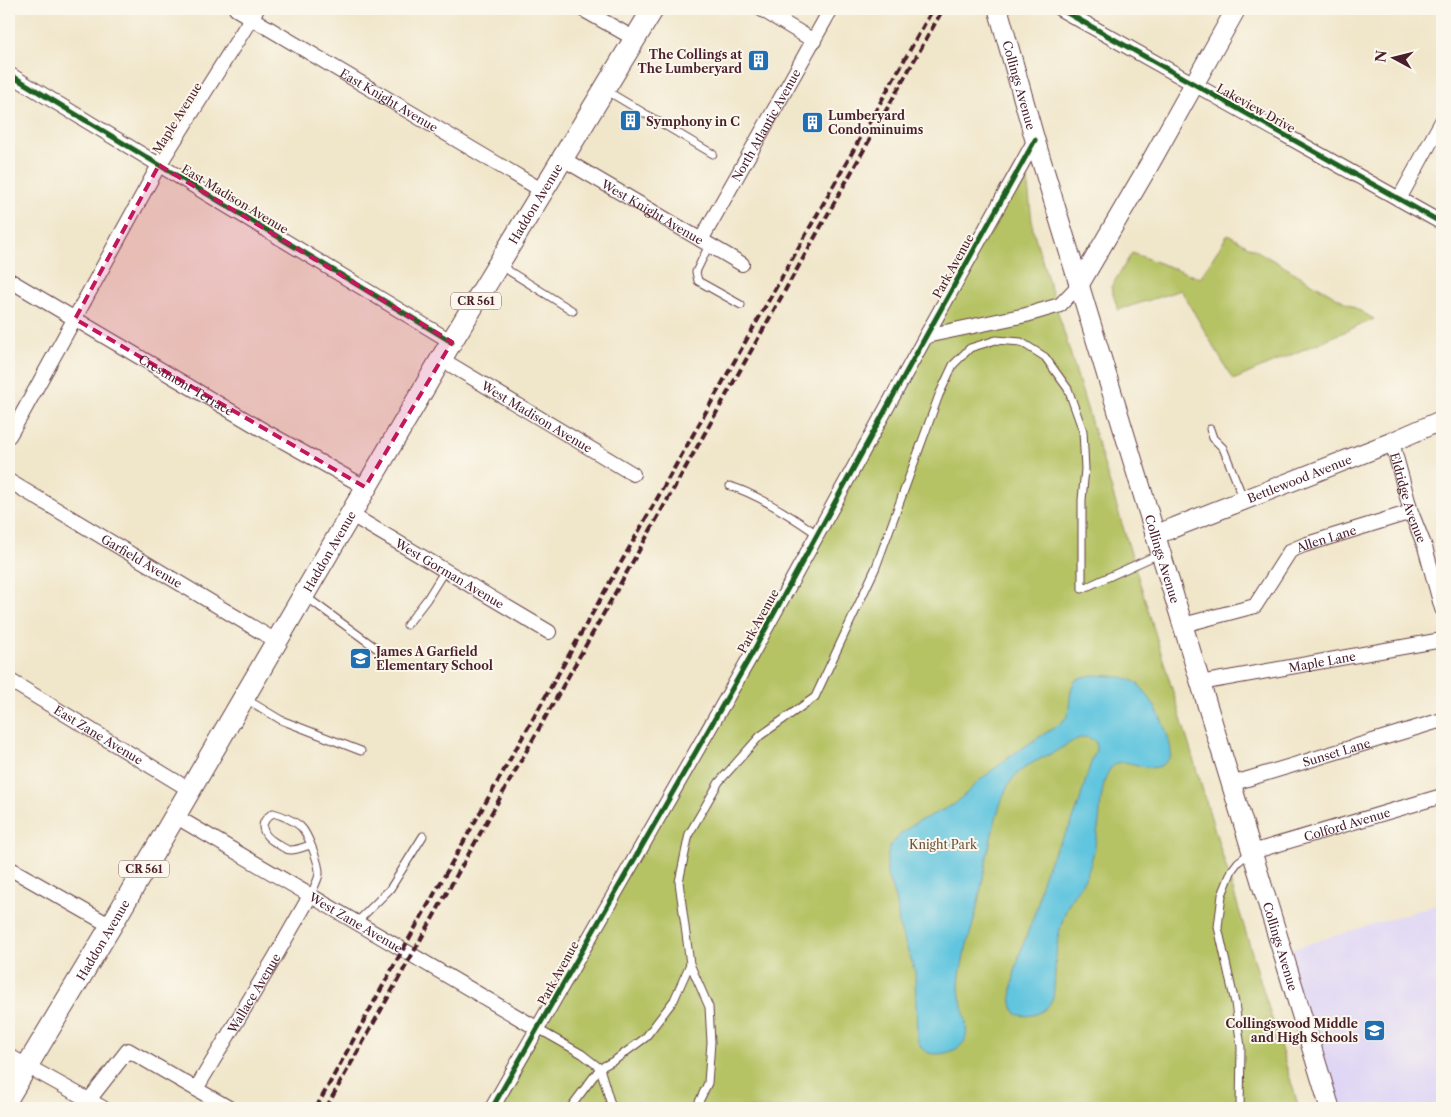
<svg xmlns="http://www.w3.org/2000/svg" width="1451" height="1117" font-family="'Libre Caslon Text',serif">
	<rect width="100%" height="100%" fill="#fbf7ec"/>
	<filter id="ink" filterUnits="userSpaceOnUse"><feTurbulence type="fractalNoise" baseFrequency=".02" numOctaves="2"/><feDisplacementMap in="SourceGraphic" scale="10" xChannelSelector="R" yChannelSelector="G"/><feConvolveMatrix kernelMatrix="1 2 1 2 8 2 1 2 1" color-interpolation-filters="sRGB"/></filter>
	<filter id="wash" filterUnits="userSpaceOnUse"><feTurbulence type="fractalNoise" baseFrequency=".0096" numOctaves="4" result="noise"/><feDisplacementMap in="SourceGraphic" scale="20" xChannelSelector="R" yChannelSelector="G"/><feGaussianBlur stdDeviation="1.12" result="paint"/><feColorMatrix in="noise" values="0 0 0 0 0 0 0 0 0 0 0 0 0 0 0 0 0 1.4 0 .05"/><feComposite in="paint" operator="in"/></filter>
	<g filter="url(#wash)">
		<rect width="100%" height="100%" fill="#f0e6ca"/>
		<!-- built -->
		<path fill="#dfd5f5" d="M1442,903V1108H1330L1282,952Z"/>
		<!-- green -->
		<g fill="#b6c365" stroke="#807148">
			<path d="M1016,175L1027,177L1033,230L1299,1108H493Z"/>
			<path d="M1228,234L1374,319L1233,380L1181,290L1118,310L1111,287L1132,253L1200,278Z"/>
		</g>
		<!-- water -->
		<path fill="#60c5de" stroke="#557284" d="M1093,675C1106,676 1123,675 1135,682C1151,692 1172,737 1171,755C1155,784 1128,752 1113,766C1100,777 1101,812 1098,828C1095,844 1093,861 1086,876C1082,884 1077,890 1072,898C1067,905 1063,918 1061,926C1054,949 1056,975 1053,998C1046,1013 1031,1019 1016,1014C1000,991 1031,928 1038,903C1039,898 1039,893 1040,888C1043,876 1049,863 1054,852C1060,840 1069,831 1073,819C1083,796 1086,772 1096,750V743C1087,731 1073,741 1063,747C1048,757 1028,762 1015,776C994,798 985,875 977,907C972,932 961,958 959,984C958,1003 971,1022 965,1040C960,1052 934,1058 925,1051C920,1048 919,1043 917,1039L915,971L899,926L897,904L887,875V857L891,845L901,834L915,823L955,804L981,779L1016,752L1061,723L1068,715L1071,690L1074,682L1079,678Z"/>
	</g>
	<g filter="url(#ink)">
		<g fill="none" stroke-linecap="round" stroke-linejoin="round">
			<defs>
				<g id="lane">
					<path d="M607,91L713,154"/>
					<path d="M709,245L696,272L698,281L741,305"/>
					<path d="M501,266L573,311"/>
					<path d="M1210,429L1213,438L1223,448L1244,500"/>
					<path d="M730,486C757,494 794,518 817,534"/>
					<path d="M305,596L376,648"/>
					<path d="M407,625L427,599L445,570"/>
					<path d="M246,699L281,720L361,751"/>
					<path d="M310,896C313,889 318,881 319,874C320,865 308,834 301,827C295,821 281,815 273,813C257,823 262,835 276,843C281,846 285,850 291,850C297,850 304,847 310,845"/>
					<path d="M356,923L390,889L423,836"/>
					<path d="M690,964L709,1007L711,1042L708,1083L696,1108"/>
					<path d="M538,1029L582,1054L600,1068L612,1108"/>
					<path d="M570,1108L600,1068L615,1060L645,1038L674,1000L690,964L679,882L689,834L719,782L760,736L815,697L876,567L939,395L953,365L970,348L996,340L1021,342L1045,357L1068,389L1083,431L1085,469L1082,500V589L1159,554"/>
					<path d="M1240,1108L1241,1047L1235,1003L1218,927L1222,895L1232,870L1238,862L1251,852"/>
				</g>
				<g id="street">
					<path id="s1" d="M236,9L543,191"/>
					<path d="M582,9L635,39"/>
					<path d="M761,9L814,41"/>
					<path d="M1060,9L1442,223"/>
					<path d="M9,74L452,342"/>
					<path id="s2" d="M563,159L742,264"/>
					<path d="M1399,199L1442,121"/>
					<path id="s3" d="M701,240L831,9"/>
					<path id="s4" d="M9,280L263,430L365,487"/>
					<path d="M926,336L1026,315L1060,305L1079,285"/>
					<path id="s5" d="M441,359L633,474"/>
					<path d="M9,436L22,414L159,165L257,9"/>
					<path id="s6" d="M1392,442L1411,512L1425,547L1442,609"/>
					<path id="s7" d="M9,481L276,641"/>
					<path id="s8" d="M350,514L549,632"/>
					<path id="s9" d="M1183,625L1255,606L1290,551L1304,545L1411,512"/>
					<path id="s10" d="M9,680L190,790"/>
					<path id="s11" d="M1200,683L1442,640"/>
					<path id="s12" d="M1231,784L1442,720"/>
					<path id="s13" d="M175,816L538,1029"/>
					<path id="s14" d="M1252,852L1442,796"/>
					<path d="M9,868L111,926"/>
					<path d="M9,1056L103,1108"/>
					<path id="s15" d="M196,1089L274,959L310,896"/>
					<path d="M85,1108L89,1100L128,1050L229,1108"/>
					<path d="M492,1108L749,659L926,336L1035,140"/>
				</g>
				<g id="secondary">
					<path id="s16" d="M998,9L1035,140L1330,1108"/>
					<path d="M1079,285L1149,165L1236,9"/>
					<path id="s17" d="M1155,535L1392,442L1442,420"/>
				</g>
				<g id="primary">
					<path id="s18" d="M9,1096L111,926L441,359L653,9"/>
				</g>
			</defs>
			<!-- lane casing -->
			<use href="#lane" stroke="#633d43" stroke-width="9"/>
			<!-- street casing -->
			<use href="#street" stroke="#633d43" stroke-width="16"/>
			<!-- secondary casing -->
			<use href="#secondary" stroke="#633d43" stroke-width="21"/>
			<!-- primary casing -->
			<use href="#primary" stroke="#633d43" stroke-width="23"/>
			<!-- lane -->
			<use href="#lane" stroke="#fff" stroke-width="7"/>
			<!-- street -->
			<use href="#street" stroke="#fff" stroke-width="14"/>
			<!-- secondary -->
			<use href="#secondary" stroke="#fff" stroke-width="19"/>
			<!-- primary -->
			<use href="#primary" stroke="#fff" stroke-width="21"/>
			<!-- rail -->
			<g stroke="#4a1f2b" stroke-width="4" stroke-dasharray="8 4" stroke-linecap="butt">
				<path d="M316,1108L397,960L933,9"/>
				<path d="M326,1108L943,9"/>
			</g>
			<defs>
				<g id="cycleway">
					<path d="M1060,9L1442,223"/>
					<path d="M9,74L452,342"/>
					<path d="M492,1108L749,659L926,336L1035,140"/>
				</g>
			</defs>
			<!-- cycleway casing -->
			<use href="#cycleway" stroke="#fbf7ec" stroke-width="8"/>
			<!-- cycleway -->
			<use href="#cycleway" stroke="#1b5e20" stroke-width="5"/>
		</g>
	</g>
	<!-- marked area -->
	<path fill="#c2185b" fill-opacity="0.2" stroke="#c2185b" stroke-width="4" stroke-dasharray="10 6" stroke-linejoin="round" d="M159,165L452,342L365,487L75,319Z"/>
	<!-- icons -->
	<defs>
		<symbol id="building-square" viewBox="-11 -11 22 22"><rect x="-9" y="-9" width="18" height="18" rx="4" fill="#1f6fb2" stroke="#fbf7ec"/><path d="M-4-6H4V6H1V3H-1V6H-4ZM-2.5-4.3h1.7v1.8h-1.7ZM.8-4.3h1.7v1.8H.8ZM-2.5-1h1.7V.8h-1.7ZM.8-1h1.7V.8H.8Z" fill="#fff"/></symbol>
		<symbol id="school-square" viewBox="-11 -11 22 22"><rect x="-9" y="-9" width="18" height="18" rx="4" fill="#1f6fb2" stroke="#fbf7ec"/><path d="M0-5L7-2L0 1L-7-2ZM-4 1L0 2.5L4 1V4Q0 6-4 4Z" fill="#fff"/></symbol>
	</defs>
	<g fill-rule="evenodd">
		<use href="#building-square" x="746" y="48" width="25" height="25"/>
		<use href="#building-square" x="618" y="108" width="25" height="25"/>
		<use href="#building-square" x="800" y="110" width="25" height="25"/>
		<use href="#school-square" x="348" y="646" width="25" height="25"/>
		<use href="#school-square" x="1362" y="1018" width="25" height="25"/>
	</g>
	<g text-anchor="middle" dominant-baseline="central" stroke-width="4" stroke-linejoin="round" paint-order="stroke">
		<!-- shield labels -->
		<g fill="#fbf7ec" stroke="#7f6065" stroke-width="1">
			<rect x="451" y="292.5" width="50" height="17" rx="4"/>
			<rect x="119" y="860.5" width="50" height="17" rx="4"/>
		</g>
		<g font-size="11" font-weight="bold" fill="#4a1f2b">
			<text x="476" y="301">CR 561</text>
			<text x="144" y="869">CR 561</text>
		</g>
		<!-- poi labels -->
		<g font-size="12" font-weight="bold" fill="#4a1f2b" stroke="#fbf7ec" text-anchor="start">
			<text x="742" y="54" text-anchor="end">The Collings at<tspan x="742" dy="14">The Lumberyard</tspan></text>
			<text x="828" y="115">Lumberyard<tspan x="828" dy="14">Condominuims</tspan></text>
			<text x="646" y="121">Symphony in C</text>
			<text x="376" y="651">James A Garfield<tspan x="376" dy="14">Elementary School</tspan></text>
			<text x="1358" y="1023" text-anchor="end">Collingswood Middle<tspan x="1358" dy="14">and High Schools</tspan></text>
		</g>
		<!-- street labels -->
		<g font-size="12" fill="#4a1f2b" stroke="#fbf7ec">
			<text stroke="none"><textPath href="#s16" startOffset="79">Collings Avenue</textPath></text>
			<text stroke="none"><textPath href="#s1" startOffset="178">East Knight Avenue</textPath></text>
			<text transform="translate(1256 108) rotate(29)">Lakeview Drive</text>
			<text transform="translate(177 118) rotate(-58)">Maple Avenue</text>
			<text stroke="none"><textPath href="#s3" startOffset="132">North Atlantic Avenue</textPath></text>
			<text transform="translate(235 199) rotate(31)">East Madison Avenue</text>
			<text stroke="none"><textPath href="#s18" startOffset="1036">Haddon Avenue</textPath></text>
			<text stroke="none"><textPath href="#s2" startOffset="104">West Knight Avenue</textPath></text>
			<text transform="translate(953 266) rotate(-61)">Park Avenue</text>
			<text stroke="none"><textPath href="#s4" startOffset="206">Crestmont Terrace</textPath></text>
			<text stroke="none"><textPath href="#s5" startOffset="112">West Madison Avenue</textPath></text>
			<text stroke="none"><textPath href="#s17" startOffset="155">Bettlewood Avenue</textPath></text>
			<text stroke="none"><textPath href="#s6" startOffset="58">Eldridge Avenue</textPath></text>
			<text stroke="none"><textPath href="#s9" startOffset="178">Allen Lane</textPath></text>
			<text stroke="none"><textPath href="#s18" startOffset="632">Haddon Avenue</textPath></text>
			<text stroke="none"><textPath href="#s16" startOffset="574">Collings Avenue</textPath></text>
			<text stroke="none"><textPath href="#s7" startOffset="155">Garfield Avenue</textPath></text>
			<text stroke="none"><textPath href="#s8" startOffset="116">West Gorman Avenue</textPath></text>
			<text transform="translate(758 621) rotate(-61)">Park Avenue</text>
			<text stroke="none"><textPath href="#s11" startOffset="124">Maple Lane</textPath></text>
			<text stroke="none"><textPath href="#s10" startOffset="105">East Zane Avenue</textPath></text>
			<text stroke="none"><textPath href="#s12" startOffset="110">Sunset Lane</textPath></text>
			<text stroke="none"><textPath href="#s14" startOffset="99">Colford Avenue</textPath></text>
			<text stroke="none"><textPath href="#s13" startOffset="210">West Zane Avenue</textPath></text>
			<text stroke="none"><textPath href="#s18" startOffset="182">Haddon Avenue</textPath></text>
			<text stroke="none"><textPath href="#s16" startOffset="979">Collings Avenue</textPath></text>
			<text transform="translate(558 973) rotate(-61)">Park Avenue</text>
			<text stroke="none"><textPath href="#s15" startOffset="112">Wallace Avenue</textPath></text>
		</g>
		<!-- park labels -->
		<g font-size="12" fill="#6a503c" stroke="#fbf7ec">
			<text x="943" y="844">Knight Park</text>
		</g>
	</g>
	<!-- margin -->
	<rect width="1451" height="1117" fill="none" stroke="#fbf7ec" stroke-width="30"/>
	<!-- north arrow -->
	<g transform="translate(1394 58) rotate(277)" stroke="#fbf7ec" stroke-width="4" paint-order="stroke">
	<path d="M0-4L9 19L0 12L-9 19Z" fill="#4a1f2b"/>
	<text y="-8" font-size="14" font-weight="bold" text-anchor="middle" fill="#4a1f2b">N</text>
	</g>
</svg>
